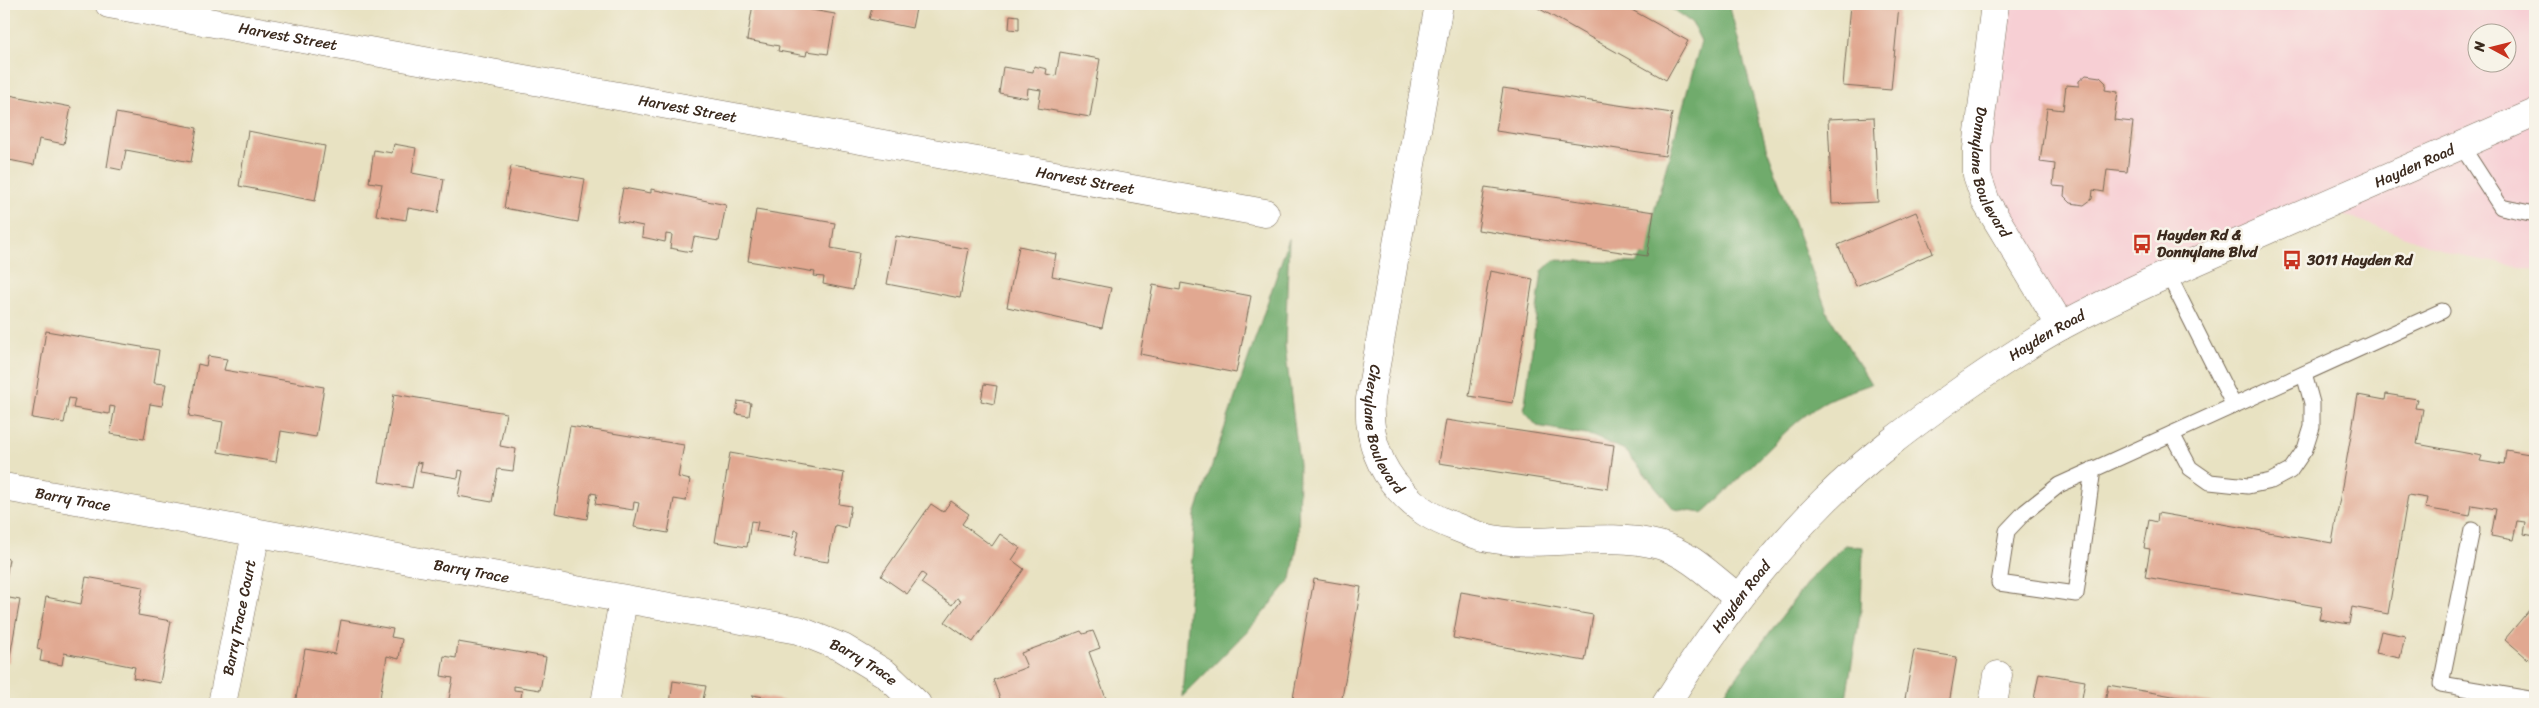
<svg xmlns="http://www.w3.org/2000/svg" width="2539" height="708" font-family="Sriracha,sans-serif">
	<rect width="100%" height="100%" fill="#f7f3e8"/>
	<filter id="ink" filterUnits="userSpaceOnUse"><feTurbulence type="fractalNoise" baseFrequency=".02" numOctaves="2"/><feDisplacementMap in="SourceGraphic" scale="10" xChannelSelector="R" yChannelSelector="G"/><feConvolveMatrix kernelMatrix="1 2 1 2 8 2 1 2 1" color-interpolation-filters="sRGB"/></filter>
	<filter id="wash" filterUnits="userSpaceOnUse"><feTurbulence type="fractalNoise" baseFrequency=".0096" numOctaves="4" result="noise"/><feDisplacementMap in="SourceGraphic" scale="20" xChannelSelector="R" yChannelSelector="G"/><feGaussianBlur stdDeviation="1.12" result="paint"/><feColorMatrix in="noise" values="0 0 0 0 0 0 0 0 0 0 0 0 0 0 0 0 0 1.4 0 .05"/><feComposite in="paint" operator="in"/></filter>
	<g filter="url(#wash)">
		<rect width="100%" height="100%" fill="#e8e2c2"/>
		<!-- built -->
		<path fill="#f7cfd4" fill-rule="evenodd" d="M1991,4H2535V270L2455,255L2320,206L2049,338L1977,194ZM2476,32H2506V62H2476Z"/>
		<!-- forest -->
		<g fill="#6fab6c" stroke="#556a45">
			<path d="M1665,4H1729L1766,147L1828,314L1871,384C1853,391 1830,396 1815,408C1773,438 1741,480 1703,513L1674,509L1625,450L1592,436L1537,426L1524,411L1542,271L1554,260L1636,263L1642,255L1701,41L1692,23Z"/>
			<path d="M1289,239L1285,346L1299,464L1298,542L1291,579L1255,623L1182,697L1195,515Z"/>
			<path d="M1845,545L1863,547L1861,609L1845,704H1716L1809,580Z"/>
		</g>
		<g id="blocks">
			<!-- building -->
			<g fill="#e1a891">
				<path d="M753,4H777L835,14L828,54L807,51L806,56L778,51L779,46L747,40Z"/>
				<path d="M873,4H917L912,28L869,19Z"/>
				<path d="M1531,4H1621L1688,41L1666,80Z"/>
				<path d="M1850,4L1899,5L1891,90L1843,86Z"/>
				<path d="M1010,15L1019,16V30L1009,29Z"/>
				<path d="M1060,52L1100,59L1090,117L1038,108L1041,90L1028,88L1027,98L999,93L1003,67L1033,72L1034,66L1047,69L1046,74L1056,76Z"/>
				<path d="M2086,75L2100,77L2106,83L2105,90L2118,92L2114,120L2133,122L2127,172L2107,170L2104,192L2093,190L2092,199L2084,205L2071,203L2064,196L2065,187L2053,186L2055,164L2040,162L2047,108L2063,110L2066,85L2079,86V81Z"/>
				<path d="M1503,88L1672,113L1665,156L1496,131Z"/>
				<path d="M4,94L71,107L64,144L39,139L34,165L4,159Z"/>
				<path d="M116,113L197,128L191,162L126,150L122,170L107,167Z"/>
				<path d="M1874,117L1878,202L1832,204L1828,119Z"/>
				<path d="M248,131L325,146L315,201L239,186Z"/>
				<path d="M394,144L416,148L412,173L444,179L438,213L408,208L406,220L376,215L382,184L369,182L374,150L392,153Z"/>
				<path d="M511,166L585,179L578,222L504,208Z"/>
				<path d="M1485,187L1654,212L1647,256L1478,230Z"/>
				<path d="M623,188L651,193V189L726,205L719,241L694,237L691,252L670,248L672,235L666,234L665,242L642,237L643,226L617,221Z"/>
				<path d="M756,210L835,223L831,248L859,253L853,290L823,284L824,277L814,276L815,272L748,261Z"/>
				<path d="M1916,212L1933,253L1856,286L1838,245Z"/>
				<path d="M896,236L969,249L960,298L887,284Z"/>
				<path d="M1019,246L1056,254L1052,276L1111,288L1102,328L1007,307Z"/>
				<path d="M1490,271L1533,279L1513,403L1469,396Z"/>
				<path d="M1181,283L1251,296L1236,373L1140,354L1153,285L1180,290Z"/>
				<path d="M46,331L159,350L154,383L166,384L162,406L150,404L144,439L110,434L115,407L110,406L109,414L73,408L75,399L69,398L64,423L32,418Z"/>
				<path d="M208,356L227,359L224,370L324,387L316,437L281,431L276,462L218,452L223,422L189,416L198,364L206,366Z"/>
				<path d="M984,384L997,386L994,404L981,401Z"/>
				<path d="M394,394L506,413L500,446L516,449L513,471L498,469L492,502L458,496L463,471L459,470L458,478L420,472L422,463L417,462L412,488L379,482Z"/>
				<path d="M2386,394L2417,399L2415,408L2423,409L2417,444L2482,456L2480,461L2504,465L2506,450L2535,455V536L2524,534L2526,522L2517,521L2513,540L2491,536L2496,509L2472,505L2470,516L2425,508L2427,498L2408,495L2388,614L2352,607L2349,624L2319,619L2322,607L2145,577L2150,549L2144,548L2149,520L2157,522L2158,513L2332,543L2358,395L2385,400Z"/>
				<path d="M738,401L751,403L749,416L736,414Z"/>
				<path d="M1446,420L1614,445L1608,489L1439,463Z"/>
				<path d="M570,426L684,445L678,477L690,480L686,501L674,499L668,533L634,527L639,503L634,502L633,510L595,504L597,494L591,493L587,519L555,513Z"/>
				<path d="M730,453L844,473L839,504L851,506L847,528L835,525L828,562L794,557L799,531L794,530L793,537L756,531L758,522L751,521L747,547L715,542Z"/>
				<path d="M951,501L969,514L962,524L992,546L1000,534L1020,548L1012,560L1024,569L973,642L945,622L961,600L957,598L952,605L921,583L926,576L922,573L907,594L881,576L931,504L943,512Z"/>
				<path d="M4,558L9,559L5,584H4Z"/>
				<path d="M86,577L143,587L138,615L171,621L160,683L133,678L135,667L64,653L62,665L40,661L42,650L37,649L46,597L81,604Z"/>
				<path d="M1314,579L1361,587L1341,704H1292Z"/>
				<path d="M1461,592L1593,615L1585,661L1453,638Z"/>
				<path d="M4,597L20,600L9,662L4,661Z"/>
				<path d="M2535,603V665L2505,639Z"/>
				<path d="M341,620L393,629L391,637L402,639L399,659L387,656L379,704H295L305,649L335,654Z"/>
				<path d="M1081,631L1083,634L1093,631L1100,648L1089,652L1108,704H1002L993,680L1027,667L1021,653Z"/>
				<path d="M2381,631L2405,636L2400,658L2376,653Z"/>
				<path d="M458,642L546,657L540,690L514,686V690L522,691L520,704H448L453,678L441,676L444,656L456,658Z"/>
				<path d="M1914,650L1957,657L1949,704H1904Z"/>
				<path d="M2039,673L2085,681L2081,704H2033Z"/>
				<path d="M673,681L706,686L702,704H670Z"/>
				<path d="M2108,685L2214,703V704H2105Z"/>
				<path d="M753,695L785,701V704H752Z"/>
			</g>
		</g>
	</g>
	<g filter="url(#ink)">
		<use href="#blocks" fill-opacity="0" stroke="#786a57" stroke-width="1"/>
		<g fill="none" stroke-linecap="round" stroke-linejoin="round">
			<defs>
				<g id="lane">
					<path d="M2461,145L2501,207L2535,214"/>
					<path d="M2168,274L2234,406"/>
					<path d="M2172,434L2190,468L2210,482L2248,486L2271,481L2290,471L2305,449L2312,427V403L2304,374"/>
					<path d="M2093,469L2076,594L1999,583L2007,531L2025,512L2059,485L2442,311"/>
					<path d="M2472,530L2441,684L2535,700"/>
				</g>
				<g id="street">
					<path id="s1" d="M109,4L1265,213"/>
					<path id="s2" d="M1439,4L1370,399C1368,433 1377,465 1400,490C1417,509 1434,519 1456,527C1468,532 1480,537 1493,539C1548,548 1605,531 1659,545C1689,553 1714,579 1738,598"/>
					<path id="s3" d="M1995,4L1977,149V175L1986,202L2061,326"/>
					<path id="s4" d="M4,487L798,630L843,648L886,674L917,704"/>
					<path id="s5" d="M222,704L256,533"/>
					<path d="M605,704L623,600"/>
					<path d="M1993,704L1998,675"/>
				</g>
				<g id="primary">
					<path id="s6" d="M1666,704C1712,631 1763,562 1824,501C1866,459 1915,423 1963,389C1995,367 2028,344 2063,325C2134,287 2209,256 2283,223C2367,187 2451,150 2535,113"/>
				</g>
			</defs>
			<!-- lane casing -->
			<use href="#lane" stroke="#786a57" stroke-width="17"/>
			<!-- street casing -->
			<use href="#street" stroke="#786a57" stroke-width="29"/>
			<!-- primary casing -->
			<use href="#primary" stroke="#786a57" stroke-width="29"/>
			<!-- lane -->
			<use href="#lane" stroke="#fff" stroke-width="15"/>
			<!-- street -->
			<use href="#street" stroke="#fff" stroke-width="28"/>
			<!-- primary -->
			<use href="#primary" stroke="#fff" stroke-width="28"/>
		</g>
	</g>
	<!-- icons -->
	<defs>
		<symbol id="bus-bare" viewBox="-9 -9 18 18"><path d="M-5-6H5V4H4V6H2V4H-2V6H-4V4H-5ZM-3.5-4V0h7V-4ZM-3.5 1.2v1.5H-2V1.2ZM2 1.2v1.5H3.5V1.2Z" fill="#c8321e" stroke="#f7f3e8" stroke-width="2.5" paint-order="stroke"/></symbol>
	</defs>
	<g fill-rule="evenodd">
		<use href="#bus-bare" x="2128" y="230" width="28" height="28"/>
		<use href="#bus-bare" x="2278" y="246" width="28" height="28"/>
	</g>
	<g text-anchor="middle" dominant-baseline="central" stroke-width="5" stroke-linejoin="round" paint-order="stroke">
		<!-- street labels -->
		<g font-size="15" fill="#3b2a1e" stroke="#f7f3e8">
			<text stroke="none"><textPath href="#s1" startOffset="182">Harvest Street</textPath></text>
			<text stroke="none"><textPath href="#s1" startOffset="588">Harvest Street</textPath></text>
			<text stroke="none"><textPath href="#s6" startOffset="941">Hayden Road</textPath></text>
			<text stroke="none"><textPath href="#s3" startOffset="172">Donnylane Boulevard</textPath></text>
			<text stroke="none"><textPath href="#s1" startOffset="992">Harvest Street</textPath></text>
			<text stroke="none"><textPath href="#s6" startOffset="536">Hayden Road</textPath></text>
			<text stroke="none"><textPath href="#s2" startOffset="434">Cherylane Boulevard</textPath></text>
			<text stroke="none"><textPath href="#s4" startOffset="70">Barry Trace</textPath></text>
			<text stroke="none"><textPath href="#s4" startOffset="475">Barry Trace</textPath></text>
			<text stroke="none"><textPath href="#s6" startOffset="131">Hayden Road</textPath></text>
			<text stroke="none"><textPath href="#s5" startOffset="88">Barry Trace Court</textPath></text>
			<text stroke="none"><textPath href="#s4" startOffset="880">Barry Trace</textPath></text>
		</g>
		<!-- poi labels -->
		<g font-size="15" font-weight="bold" fill="#3b2a1e" stroke="#f7f3e8" text-anchor="start">
			<text x="2157" y="235">Hayden Rd &amp;<tspan x="2157" dy="17">Donnylane Blvd</tspan></text>
			<text x="2307" y="260">3011 Hayden Rd</text>
		</g>
	</g>
	<!-- margin -->
	<rect width="2539" height="708" fill="none" stroke="#f7f3e8" stroke-width="20"/>
	<!-- north arrow -->
	<g transform="translate(2492 48) rotate(277)"><circle r="24" fill="#f7f3e8" stroke="#aca397"/>
	<path d="M0-4L9 19L0 12L-9 19Z" fill="#c8321e"/>
	<text y="-8" font-size="14" font-weight="bold" text-anchor="middle" fill="#3b2a1e">N</text>
	</g>
</svg>
